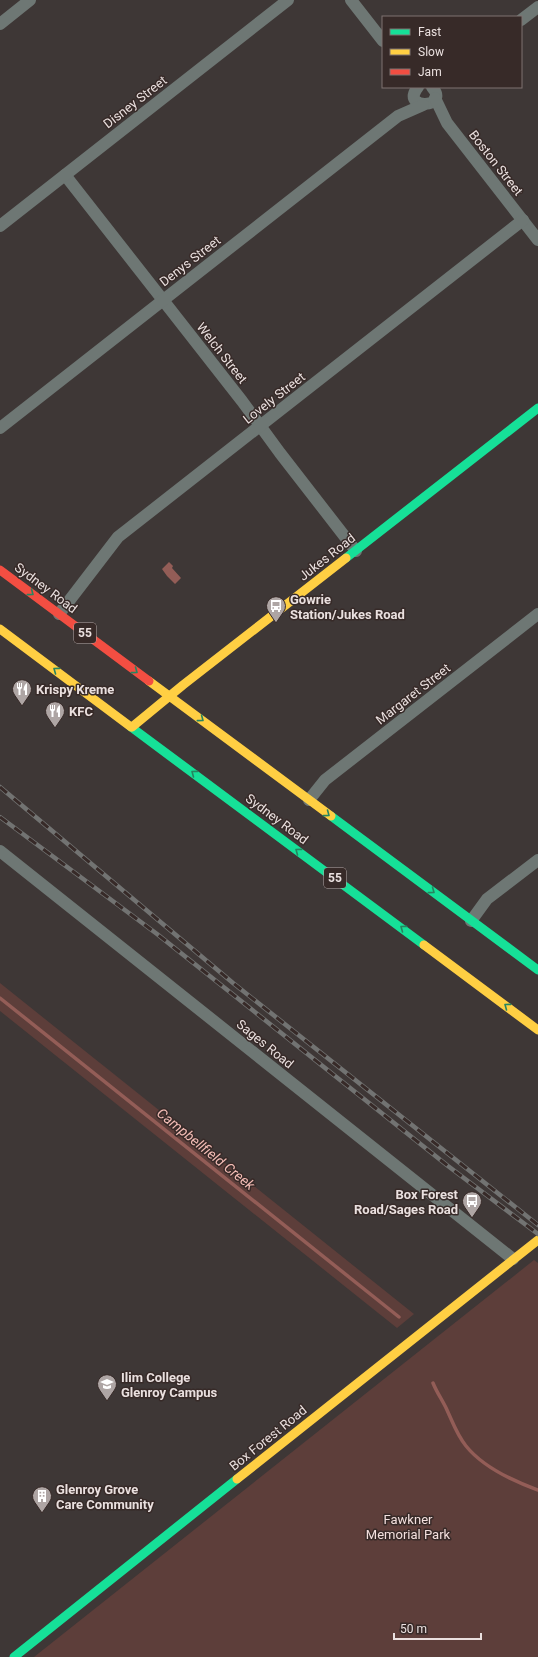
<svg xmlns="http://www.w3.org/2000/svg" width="538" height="1657" font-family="Roboto,sans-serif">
	<rect width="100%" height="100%" fill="#3e3736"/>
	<!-- green -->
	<g fill="#5d3e3a">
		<path d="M0,983L414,1314L397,1328L0,1011Z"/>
		<path d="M534,1260L538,1263V1657H34Z"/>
	</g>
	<!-- water -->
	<path fill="#935d57" d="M169,562L173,566L172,568L181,578L175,584L167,576L162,569Z"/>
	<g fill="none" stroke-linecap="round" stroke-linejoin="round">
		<!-- stream -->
		<g stroke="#935d57" stroke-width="3.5">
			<path d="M0,998L399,1317"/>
			<path d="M433,1383C437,1393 443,1401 447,1410C453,1423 457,1435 466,1446C483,1467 513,1481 538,1490"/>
		</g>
		<!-- street -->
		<g stroke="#6e7774" stroke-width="12">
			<path d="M351,0L383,41"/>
			<path d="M521,20L538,7"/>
			<path d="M0,24L30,0"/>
			<path d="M418,87C399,110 451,109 432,87"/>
			<path d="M435,98L447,123L538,240"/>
			<path d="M65,175L242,401L280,453L356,551"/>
			<path d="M0,226L288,0"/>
			<path d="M0,428L398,116L423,105"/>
			<path d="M59,614L118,537L523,220"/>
			<path d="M309,800L325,780L538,614"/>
			<path d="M0,851L513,1259"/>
			<path d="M471,921L487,899L538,860"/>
		</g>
		<!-- fast -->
		<g stroke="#16e098" stroke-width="9">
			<path d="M346,558L538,408"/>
			<path d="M131,727L424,945"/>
			<path d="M331,816L538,970"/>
			<path d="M14,1657L237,1479"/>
		</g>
		<!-- slow -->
		<g stroke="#ffcf43" stroke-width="9">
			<path d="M0,629L131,727"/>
			<path d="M149,681L331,816"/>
			<path d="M132,727L183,685L346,558"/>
			<path d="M424,945L538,1030"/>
			<path d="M237,1479L538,1240"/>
		</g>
		<!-- jam -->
		<path stroke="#f24e42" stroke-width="9" d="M0,570L149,681"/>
		<defs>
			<g id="rail">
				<path d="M0,787L233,983L538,1225"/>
				<path d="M0,817L157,934L448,1166L538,1234"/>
			</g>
		</defs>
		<!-- rail casing -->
		<use href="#rail" stroke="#727372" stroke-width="4.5"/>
		<!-- rail -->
		<use href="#rail" stroke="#372a28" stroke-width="3" stroke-dasharray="9" stroke-linecap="butt"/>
	</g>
	<!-- one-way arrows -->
	<defs><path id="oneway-chevron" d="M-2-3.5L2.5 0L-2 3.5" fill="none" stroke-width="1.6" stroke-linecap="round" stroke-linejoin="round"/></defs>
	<g stroke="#268560">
		<use href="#oneway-chevron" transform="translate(31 593) rotate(37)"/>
		<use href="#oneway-chevron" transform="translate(56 670) rotate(-144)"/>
		<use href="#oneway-chevron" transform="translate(135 671) rotate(37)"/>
		<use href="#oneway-chevron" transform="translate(201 719) rotate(37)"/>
		<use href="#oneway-chevron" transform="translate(194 773) rotate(-143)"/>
		<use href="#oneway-chevron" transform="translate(327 814) rotate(37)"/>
		<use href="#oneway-chevron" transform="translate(298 851) rotate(-143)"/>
		<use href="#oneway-chevron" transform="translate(432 891) rotate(37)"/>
		<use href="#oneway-chevron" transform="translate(403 928) rotate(-143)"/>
		<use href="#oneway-chevron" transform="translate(507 1006) rotate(-143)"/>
	</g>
	<!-- icons -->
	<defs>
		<symbol id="bus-pin" viewBox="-11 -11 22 30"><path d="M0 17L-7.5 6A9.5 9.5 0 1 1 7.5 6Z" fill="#aea5a4" stroke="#372a28"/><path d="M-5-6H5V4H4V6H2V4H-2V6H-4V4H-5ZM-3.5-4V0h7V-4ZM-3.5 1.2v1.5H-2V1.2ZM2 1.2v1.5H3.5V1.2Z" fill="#fff"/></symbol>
		<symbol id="restaurant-pin" viewBox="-11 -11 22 30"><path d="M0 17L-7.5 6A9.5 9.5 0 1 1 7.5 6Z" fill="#aea5a4" stroke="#372a28"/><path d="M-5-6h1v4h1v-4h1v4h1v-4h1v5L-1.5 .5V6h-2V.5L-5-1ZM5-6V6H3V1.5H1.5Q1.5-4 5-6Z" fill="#fff"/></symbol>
		<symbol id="school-pin" viewBox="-11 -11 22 30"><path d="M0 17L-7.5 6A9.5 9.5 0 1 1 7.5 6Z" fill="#aea5a4" stroke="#372a28"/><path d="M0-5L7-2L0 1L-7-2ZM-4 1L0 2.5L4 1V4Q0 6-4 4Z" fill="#fff"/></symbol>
		<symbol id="building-pin" viewBox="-11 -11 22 30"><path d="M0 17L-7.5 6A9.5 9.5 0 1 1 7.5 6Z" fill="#aea5a4" stroke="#372a28"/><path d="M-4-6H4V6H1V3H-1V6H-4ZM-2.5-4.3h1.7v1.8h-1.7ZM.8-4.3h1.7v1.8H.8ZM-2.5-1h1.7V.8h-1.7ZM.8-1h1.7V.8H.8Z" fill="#fff"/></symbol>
	</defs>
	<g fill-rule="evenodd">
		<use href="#bus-pin" x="265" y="595" width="22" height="30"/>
		<use href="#restaurant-pin" x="11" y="678" width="22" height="30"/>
		<use href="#restaurant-pin" x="44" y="700" width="22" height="30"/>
		<use href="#bus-pin" x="461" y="1190" width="22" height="30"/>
		<use href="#school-pin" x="96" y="1373" width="22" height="30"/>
		<use href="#building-pin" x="31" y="1485" width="22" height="30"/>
	</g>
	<g text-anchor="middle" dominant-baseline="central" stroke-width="3" stroke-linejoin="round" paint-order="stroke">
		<!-- shield labels -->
		<g fill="#372a28" stroke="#b4a9a8" stroke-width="1">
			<rect x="74" y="623" width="22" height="20" rx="3"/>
			<rect x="324" y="868" width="22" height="20" rx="3"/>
		</g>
		<g font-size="12" font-weight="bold" fill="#eae0df">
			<text x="85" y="633">55</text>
			<text x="335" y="878">55</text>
		</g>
		<!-- street labels -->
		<g font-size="13" fill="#eae0df" stroke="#372a28">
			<text transform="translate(135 102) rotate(-38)">Disney Street</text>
			<text transform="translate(496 163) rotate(52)">Boston Street</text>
			<text transform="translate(190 261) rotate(-38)">Denys Street</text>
			<text transform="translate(222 353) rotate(52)">Welch Street</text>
			<text transform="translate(274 398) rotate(-38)">Lovely Street</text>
			<text transform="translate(327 557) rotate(-38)">Jukes Road</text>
			<text transform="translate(46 588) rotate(37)">Sydney Road</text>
			<text transform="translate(413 694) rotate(-38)">Margaret Street</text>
			<text transform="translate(277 819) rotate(37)">Sydney Road</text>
			<text transform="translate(265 1044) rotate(39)">Sages Road</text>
			<text transform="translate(268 1438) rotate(-39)">Box Forest Road</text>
		</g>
		<!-- poi labels -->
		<g font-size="13" font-weight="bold" fill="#eae0df" stroke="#372a28" text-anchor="start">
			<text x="290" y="599">Gowrie<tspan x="290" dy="15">Station/Jukes Road</tspan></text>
			<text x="36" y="689">Krispy Kreme</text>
			<text x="69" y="711">KFC</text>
			<text x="458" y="1194" text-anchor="end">Box Forest<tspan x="458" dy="15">Road/Sages Road</tspan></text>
			<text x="121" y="1377">Ilim College<tspan x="121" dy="15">Glenroy Campus</tspan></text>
			<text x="56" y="1489">Glenroy Grove<tspan x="56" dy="15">Care Community</tspan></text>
		</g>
		<!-- park labels -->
		<g font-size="13" fill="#f3dfdd" stroke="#372a28">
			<text x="408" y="1519">Fawkner<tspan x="408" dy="15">Memorial Park</tspan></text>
		</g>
		<!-- water labels -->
		<g font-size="14" font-style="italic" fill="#f4bdb6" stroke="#372a28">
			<text transform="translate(206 1149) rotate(39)">Campbellfield Creek</text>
		</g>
	</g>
	<!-- legend -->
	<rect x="382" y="16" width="140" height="72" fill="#372a28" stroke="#7f7371"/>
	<rect x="390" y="29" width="20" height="6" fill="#16e098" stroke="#7f7371"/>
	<text x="418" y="36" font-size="12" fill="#eae0df">Fast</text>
	<rect x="390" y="49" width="20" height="6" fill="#ffcf43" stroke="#7f7371"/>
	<text x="418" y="56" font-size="12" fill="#eae0df">Slow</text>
	<rect x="390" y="69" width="20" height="6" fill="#f24e42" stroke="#7f7371"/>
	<text x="418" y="76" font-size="12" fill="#eae0df">Jam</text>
	<!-- scale -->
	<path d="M394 1633v6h87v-6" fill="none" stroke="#eae0df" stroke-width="2"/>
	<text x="400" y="1633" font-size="12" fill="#eae0df" stroke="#372a28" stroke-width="3" paint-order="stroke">50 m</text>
</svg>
